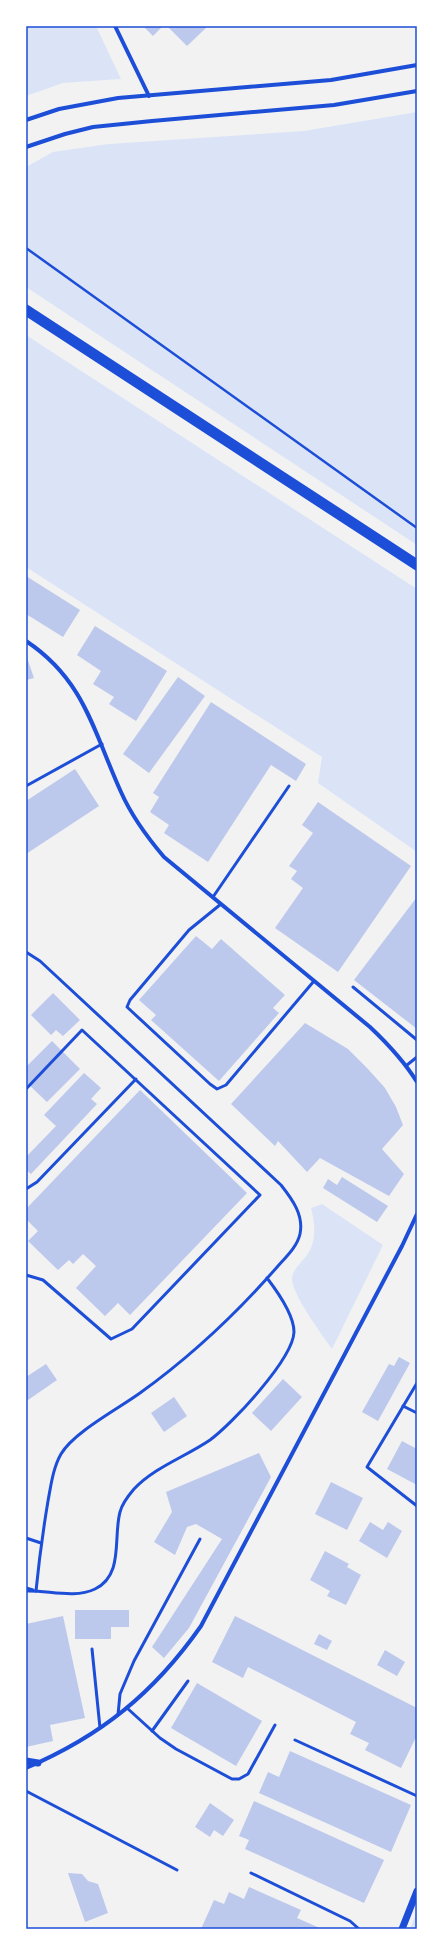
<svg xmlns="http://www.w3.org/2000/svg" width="443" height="1955" font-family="Figtree,sans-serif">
	<rect width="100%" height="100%" fill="#f2f2f2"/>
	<!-- green -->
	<g fill="#dbe4f7">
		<path d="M26,26H96L121,79L63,83L26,96Z"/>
		<path d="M417,112V545L26,287V167L53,152L109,144L304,131Z"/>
		<path d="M26,335L417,589V852L318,783L322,757L26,567Z"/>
		<path d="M322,1204L383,1245L332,1349C322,1335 291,1293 292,1278C293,1269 302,1262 307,1255C317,1241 315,1223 311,1208Z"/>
		<path d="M417,1911V1929H410Z"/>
	</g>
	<!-- building -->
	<g fill="#bdc9ec">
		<path d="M143,26H161L162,27L153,36Z"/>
		<path d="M167,26H208L187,46Z"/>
		<path d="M26,576L80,610L63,637L26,614Z"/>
		<path d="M95,626L167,671L136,721L109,704L114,697L93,684L101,671L77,655Z"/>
		<path d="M26,655L34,678L26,680Z"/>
		<path d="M178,677L205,696L149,773L123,754Z"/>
		<path d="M211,702L306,764L296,781L271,765L208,862L164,833L169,825L150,812L159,797L153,793Z"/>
		<path d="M75,769L99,806L26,854V801Z"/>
		<path d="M318,802L411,866L338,972L275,928L303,888L291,879L297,871L289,866L313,833L302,825Z"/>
		<path d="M417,897V1029L354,980Z"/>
		<path d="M196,936L212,949L221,939L285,995L273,1008L279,1013L219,1081L151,1020L156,1015L139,1000Z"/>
		<path d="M53,993L80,1020L63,1036L56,1030L51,1035L31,1015Z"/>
		<path d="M305,1023L348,1049L368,1069L385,1088L396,1107L403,1125L382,1149L404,1174L389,1196L320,1158L307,1172L278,1141L275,1146L231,1104Z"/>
		<path d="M52,1041L80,1069L47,1102L26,1082V1067Z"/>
		<path d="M84,1073L101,1088L91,1099L97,1104L31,1174L26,1170V1157L56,1126L44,1115Z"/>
		<path d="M140,1090L247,1193L130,1315L118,1303L105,1316L76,1288L96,1266L83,1254L73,1264L69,1260L58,1270L28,1241L38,1231L26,1219V1209Z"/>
		<path d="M342,1177L388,1206L377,1222L323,1188L328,1179L337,1185Z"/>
		<path d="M399,1357L410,1363L378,1421L362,1412L389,1364L394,1366Z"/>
		<path d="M46,1364L57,1380L28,1400L26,1397V1377Z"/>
		<path d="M283,1379L302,1397L271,1431L252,1413Z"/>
		<path d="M174,1397L187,1416L164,1432L151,1413Z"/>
		<path d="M402,1441L417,1449V1485L387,1469Z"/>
		<path d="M259,1453L271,1477L189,1628L164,1658L152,1647L222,1539L196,1524L187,1527L175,1555L154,1542L172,1512L166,1492Z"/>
		<path d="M331,1482L363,1498L347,1530L315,1514Z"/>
		<path d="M370,1522L383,1530L388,1522L402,1531L387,1558L359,1541Z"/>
		<path d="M325,1551L349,1564L347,1567L361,1575L346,1605L327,1596L330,1591L310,1580Z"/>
		<path d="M75,1610H129V1627H111V1639H75Z"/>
		<path d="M63,1616L85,1718L50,1725L53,1741L26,1747V1624Z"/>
		<path d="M235,1616L417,1708V1735L401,1768L365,1750L369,1743L350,1734L356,1722L248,1667L243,1678L212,1662Z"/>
		<path d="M319,1634L332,1641L327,1650L314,1644Z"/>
		<path d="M385,1650L405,1662L397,1676L377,1665Z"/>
		<path d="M197,1683L262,1721L236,1766L171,1728Z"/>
		<path d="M290,1751L411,1805L391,1852L259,1793L268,1772L279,1777Z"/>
		<path d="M254,1801L384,1860L364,1903L245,1849L249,1840L239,1836Z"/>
		<path d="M210,1803L234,1820L223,1836L214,1830L210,1837L195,1827Z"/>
		<path d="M68,1873L82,1874L88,1881L98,1884L108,1913L85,1922Z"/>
		<path d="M249,1887L301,1910L297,1918L322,1929H201L214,1900L224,1904L229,1892L244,1899Z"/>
	</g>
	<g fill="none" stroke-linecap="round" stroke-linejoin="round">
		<!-- path -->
		<path stroke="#1d4ed8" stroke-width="2.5" d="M26,248L417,528"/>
		<!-- service -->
		<g stroke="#1d4ed8" stroke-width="3">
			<path d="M26,786L102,744"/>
			<path d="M213,897L289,786"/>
			<path d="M221,904L189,930L130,1000L127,1007L210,1084L217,1089L226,1085L314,981"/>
			<path d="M26,952L40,961L281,1185C292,1199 304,1215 300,1234C297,1247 286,1257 278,1266C237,1313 190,1357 140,1393C118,1409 74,1432 61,1454C53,1468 51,1485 48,1501C43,1531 39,1560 36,1591"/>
			<path d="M353,987L417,1040"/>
			<path d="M407,1065L417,1057"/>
			<path d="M26,1089L82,1030L260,1195L132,1329L111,1339L43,1280L26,1275"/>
			<path d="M26,1189L37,1182L136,1079"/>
			<path d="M417,1383L367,1467L417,1506"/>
			<path d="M403,1406L417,1413"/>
			<path d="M26,1538L41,1543"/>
			<path d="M26,1588L33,1590"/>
			<path d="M26,1591C48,1590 74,1599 95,1589C124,1575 113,1538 120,1512C122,1504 128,1496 134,1489C155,1467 185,1457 210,1440C232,1424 293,1359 294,1332C294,1315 277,1291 267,1278"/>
			<path d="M92,1649L100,1728"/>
			<path d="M127,1708L160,1738L176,1749L232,1779H239L248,1774L275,1725"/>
			<path d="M118,1715L120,1694L134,1661L200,1539"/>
			<path d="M152,1731L188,1681"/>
			<path d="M295,1740L417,1796"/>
			<path d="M26,1791L177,1870"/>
			<path d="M251,1873L350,1921L359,1929"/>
		</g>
		<!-- minor -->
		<g stroke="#1d4ed8" stroke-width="4">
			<path d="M115,26L149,96"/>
			<path d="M26,120L59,109L118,98L331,80L417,65"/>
			<path d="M26,147L65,134L93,127L152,121L334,105L417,91"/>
			<path d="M26,641C85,680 94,733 121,792C132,817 147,837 164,857L370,1027C388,1044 404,1061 417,1082"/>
			<path d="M26,1768C101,1736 154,1693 201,1626L402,1246L417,1214"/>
		</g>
		<!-- tertiary -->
		<g stroke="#1d4ed8" stroke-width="7">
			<path d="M26,1761L38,1763"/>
			<path d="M402,1929L417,1891"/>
		</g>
		<!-- trunk -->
		<path stroke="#1d4ed8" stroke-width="11" d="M26,310L417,565"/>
	</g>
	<!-- border -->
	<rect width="443" height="1955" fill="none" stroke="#ffffff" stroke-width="54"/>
	<rect x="27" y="27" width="389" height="1901" fill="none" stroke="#1d4ed8" stroke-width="1.5"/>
</svg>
